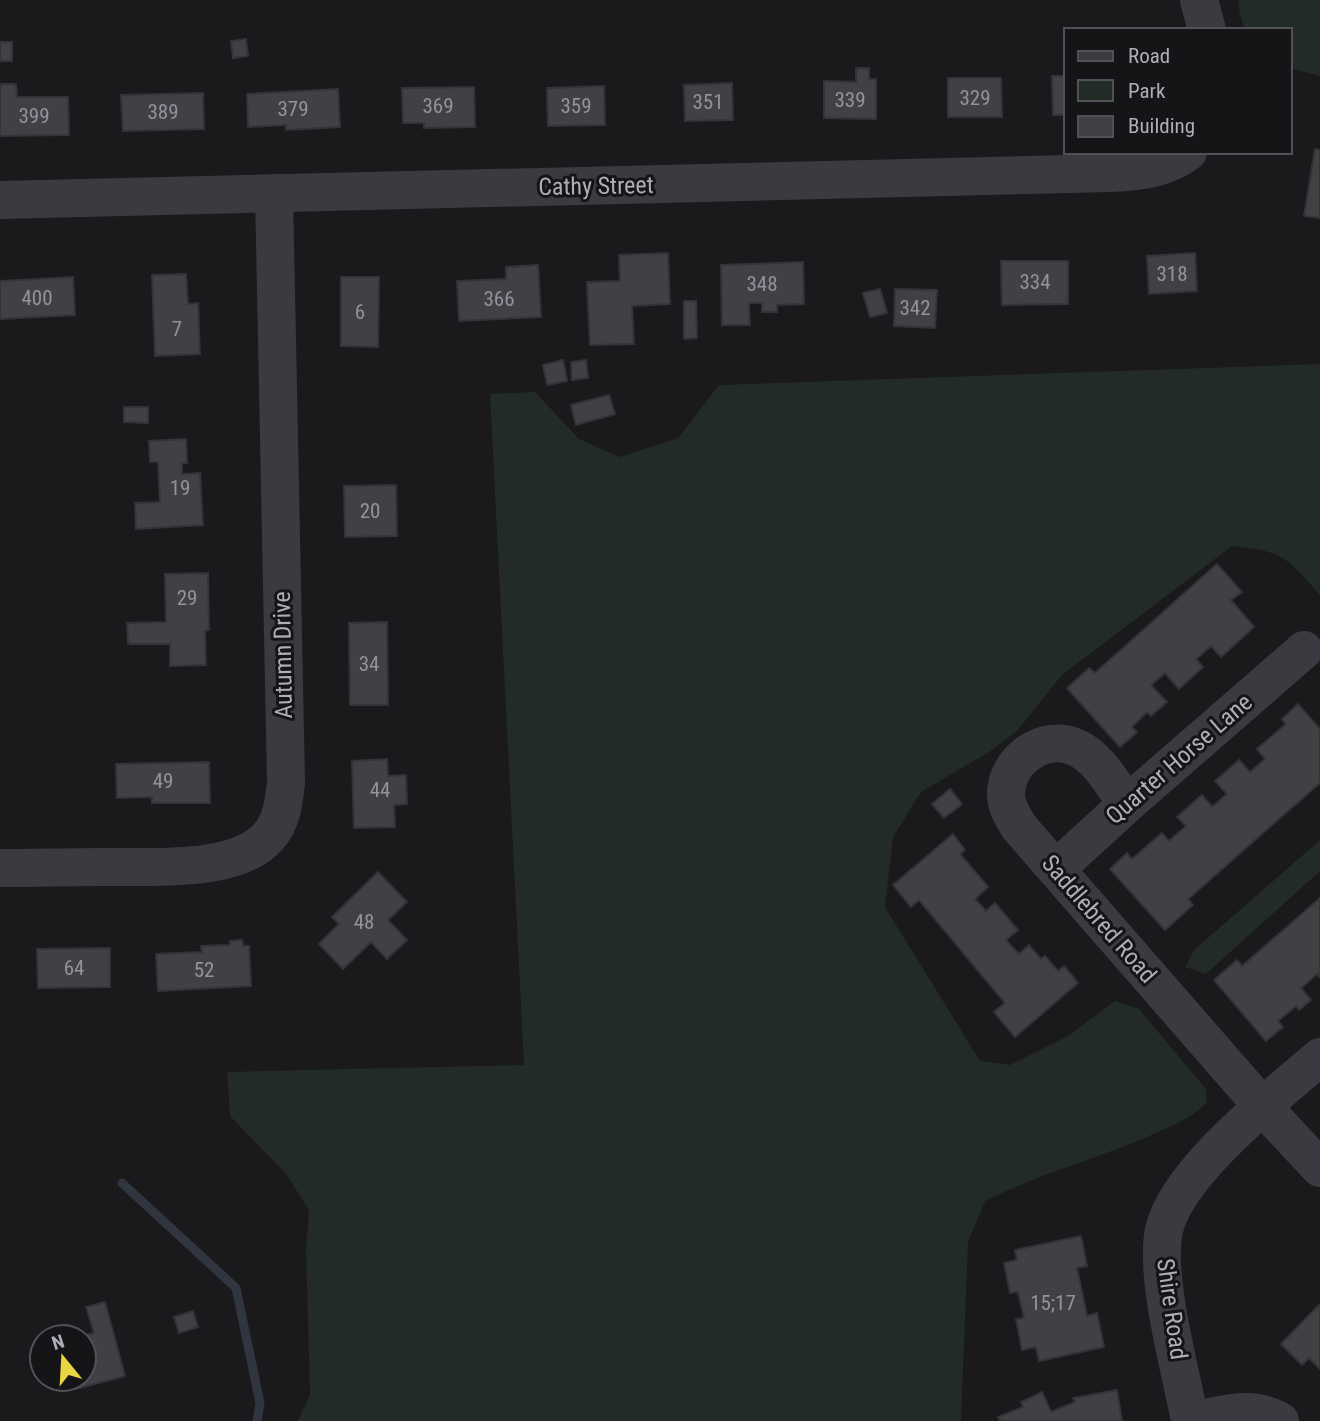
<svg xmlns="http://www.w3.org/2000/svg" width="1320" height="1421" font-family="'Roboto Condensed',sans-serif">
	<rect width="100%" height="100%" fill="#1a191b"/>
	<!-- green -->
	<g fill="#232b26">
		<path d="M1238,0H1320V76L1290,68V30H1245L1240,15Z"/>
		<path d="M1320,364V595C1287,558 1284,551 1232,546L1062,675L1017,731L989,752L921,792L893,837L885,907L980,1061L1010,1065L1068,1036L1115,1001L1139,1009L1206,1089L1207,1102C1188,1121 1171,1126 1147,1137C1093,1160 1037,1175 985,1201L968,1242L961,1421H298L310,1395L306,1250L309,1210L286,1174L230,1116L227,1072L524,1065L490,394L535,392L579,439L620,457L678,438L719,385Z"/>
		<path d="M1320,840V871L1206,974L1185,967L1194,950Z"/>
	</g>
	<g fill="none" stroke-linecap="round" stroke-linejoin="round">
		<!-- stream -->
		<path stroke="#30353f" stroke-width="9" d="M122,1183L236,1288L260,1403L257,1421"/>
	</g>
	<!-- building -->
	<g fill="#414145" stroke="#343337" stroke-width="2">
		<path d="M246,39L248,56L233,58L231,41Z"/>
		<rect x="0" y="42" width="12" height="19"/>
		<path d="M856,68H869V79H876V119L824,118V81L856,82Z"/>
		<path d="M1052,76H1066V115H1053Z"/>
		<path d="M948,78H1001L1002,117H948Z"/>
		<path d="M732,83L733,120L685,121L684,85Z"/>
		<path d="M0,84H16L17,97H68L69,135L0,136Z"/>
		<path d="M604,86L605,125L548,126L547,88Z"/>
		<path d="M474,87L475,127L424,128V123H403L402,88Z"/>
		<path d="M338,89L340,127L286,130V125L248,127L247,94Z"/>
		<path d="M203,93L204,129L123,131L121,95Z"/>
		<path d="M1315,149L1320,150V218L1304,216Z"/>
		<path d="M668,253L670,304L632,306L634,344L590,345L587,282L620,281L619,255Z"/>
		<path d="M1195,253L1197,291L1149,294L1147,256Z"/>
		<path d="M1001,261H1068V304L1002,305Z"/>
		<path d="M803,262L804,304L777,305V312H762V303H749L750,325H722L721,265Z"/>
		<path d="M538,265L541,317L459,321L457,281L506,279V267Z"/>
		<path d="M186,274L188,304L198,303L200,354L155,356L152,275Z"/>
		<path d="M73,277L75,315L0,319V281Z"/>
		<path d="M341,277H379L378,347L341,346Z"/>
		<path d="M880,289L887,313L870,317L863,293Z"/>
		<path d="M895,289L937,290L935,328L894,326Z"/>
		<path d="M684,301H696L697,338L684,339Z"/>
		<path d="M563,360L567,381L547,385L543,365Z"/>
		<path d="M586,360L588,378L572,380L571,362Z"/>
		<path d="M609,395L615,414L576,425L571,405Z"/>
		<path d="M124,407H148V423L124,422Z"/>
		<path d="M186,439L187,463H182V474L200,473L203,525L136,529L135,503L160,502L158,462H150L149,441Z"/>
		<path d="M396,485L397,536L345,537L344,486Z"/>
		<path d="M1217,564L1242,592L1231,600L1254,627L1221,657L1211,646L1196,659L1203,667L1179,689L1165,673L1151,685L1167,702L1151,716L1147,712L1132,727L1137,732L1120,747L1067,688L1089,668L1095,673Z"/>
		<path d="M208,573L209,630L205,631L206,665L170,666V644H128L127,623L166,622L165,574Z"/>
		<path d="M387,622L388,705H350L349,623Z"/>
		<path d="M1298,704L1320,729V783L1188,899L1193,905L1165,930L1110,869L1127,853L1132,859L1162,833L1169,841L1186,826L1177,817L1202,795L1212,807L1227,794L1215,781L1239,760L1250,772L1265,759L1257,749L1286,724L1282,719Z"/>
		<path d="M387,759L388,776L406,775L407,804L394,805L395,827L354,828L352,761Z"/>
		<path d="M209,762L210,803H152V797L117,798L116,764Z"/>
		<path d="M950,789L962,804L944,818L932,804Z"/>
		<path d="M953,834L965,850L960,854L988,887L975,899L986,911L995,903L1018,930L1006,940L1019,954L1029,945L1041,959L1045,956L1058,971L1064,966L1078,983L1015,1037L994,1012L1005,1003L919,900L911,907L893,885Z"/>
		<path d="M378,872L407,902L388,920L407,940L387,959L371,942L343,969L319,944L339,924L332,917Z"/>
		<path d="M1320,898V977L1317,974L1301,988L1311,1000L1299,1010L1296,1006L1278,1021L1283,1027L1266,1041L1214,980L1237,960L1242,966Z"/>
		<path d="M242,940L243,946H249L251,986L158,991L156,954L202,952L201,946L230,945V941Z"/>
		<path d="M110,948V987L38,988L37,949Z"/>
		<path d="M1081,1236L1087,1266L1077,1268L1087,1316L1097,1313L1104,1347L1039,1361L1036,1347L1022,1350L1016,1319L1024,1318L1018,1292L1010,1293L1004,1263L1017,1260L1015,1250Z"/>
		<path d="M105,1302L125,1376L76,1389L73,1379H84V1337H79L94,1333L86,1307Z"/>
		<path d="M1320,1304V1369L1309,1358L1302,1365L1281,1344Z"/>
		<path d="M193,1311L198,1327L179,1333L174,1317Z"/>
		<path d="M42,1347V1379L34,1349Z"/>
		<path d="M1117,1390L1122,1421H1000L998,1417L1023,1407L1021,1402L1042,1392L1051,1412L1075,1402L1073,1398Z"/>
	</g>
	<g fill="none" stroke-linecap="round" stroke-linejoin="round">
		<!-- minor -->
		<g stroke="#3b3a40" stroke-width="38">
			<path d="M1199,0L1207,30"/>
			<path d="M0,200L1111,173C1137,172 1166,169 1188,152"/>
			<path d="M1127,804C1113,785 1099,758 1077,748C1044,732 1004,761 1006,797C1007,808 1013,817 1019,827L1263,1107L1320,1168"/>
			<path d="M0,868C34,868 68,867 102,867C148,866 236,874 268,837C282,822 284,801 286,782L274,193"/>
			<path d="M1056,869L1127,804L1304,650"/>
			<path d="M1190,1421C1181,1371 1154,1278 1164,1230C1177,1172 1275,1096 1320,1057"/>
			<path d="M1192,1421C1222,1415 1252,1404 1280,1421"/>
		</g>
	</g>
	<g text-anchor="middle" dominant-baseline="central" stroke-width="6" stroke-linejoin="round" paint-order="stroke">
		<!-- number labels -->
		<g font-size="21" fill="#91939d">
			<text x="975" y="98">329</text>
			<text x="850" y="100">339</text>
			<text x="708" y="102">351</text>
			<text x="438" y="106">369</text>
			<text x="576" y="106">359</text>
			<text x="293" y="109">379</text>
			<text x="163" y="112">389</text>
			<text x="34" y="116">399</text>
			<text x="1172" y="274">318</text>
			<text x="1035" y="282">334</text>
			<text x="762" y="284">348</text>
			<text x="37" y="298">400</text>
			<text x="499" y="299">366</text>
			<text x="915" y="308">342</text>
			<text x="360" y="312">6</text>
			<text x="177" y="329">7</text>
			<text x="180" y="488">19</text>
			<text x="370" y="511">20</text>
			<text x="187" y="598">29</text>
			<text x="369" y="664">34</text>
			<text x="163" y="781">49</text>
			<text x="380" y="790">44</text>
			<text x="364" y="922">48</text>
			<text x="74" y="968">64</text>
			<text x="204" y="970">52</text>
			<text x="1053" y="1303">15;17</text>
		</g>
		<!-- street labels -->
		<g font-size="24" fill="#acaeba" stroke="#151416">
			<text transform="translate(596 186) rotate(-1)">Cathy Street</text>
			<text transform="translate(283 655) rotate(-91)">Autumn Drive</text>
			<text transform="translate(1179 759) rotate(-41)">Quarter Horse Lane</text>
			<text transform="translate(1099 919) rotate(49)">Saddlebred Road</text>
			<text transform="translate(1172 1309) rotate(82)">Shire Road</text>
		</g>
	</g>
	<!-- legend -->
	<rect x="1064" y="28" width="228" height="126" fill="#151416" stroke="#515258" stroke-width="2"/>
	<rect x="1078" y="51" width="35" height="10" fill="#3b3a40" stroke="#515258" stroke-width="2"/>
	<text x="1128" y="63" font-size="21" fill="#acaeba">Road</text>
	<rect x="1078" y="80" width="35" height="21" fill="#232b26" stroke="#515258" stroke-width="2"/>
	<text x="1128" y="98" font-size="21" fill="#acaeba">Park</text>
	<rect x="1078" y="116" width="35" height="21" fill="#414145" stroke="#515258" stroke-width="2"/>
	<text x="1128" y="133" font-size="21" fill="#acaeba">Building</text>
	<!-- north arrow -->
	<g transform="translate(63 1358) rotate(342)"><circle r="33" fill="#151416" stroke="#515258" stroke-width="2"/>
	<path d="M0-5L12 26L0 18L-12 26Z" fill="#ead542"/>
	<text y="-10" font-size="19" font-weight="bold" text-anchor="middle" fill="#acaeba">N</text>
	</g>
</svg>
